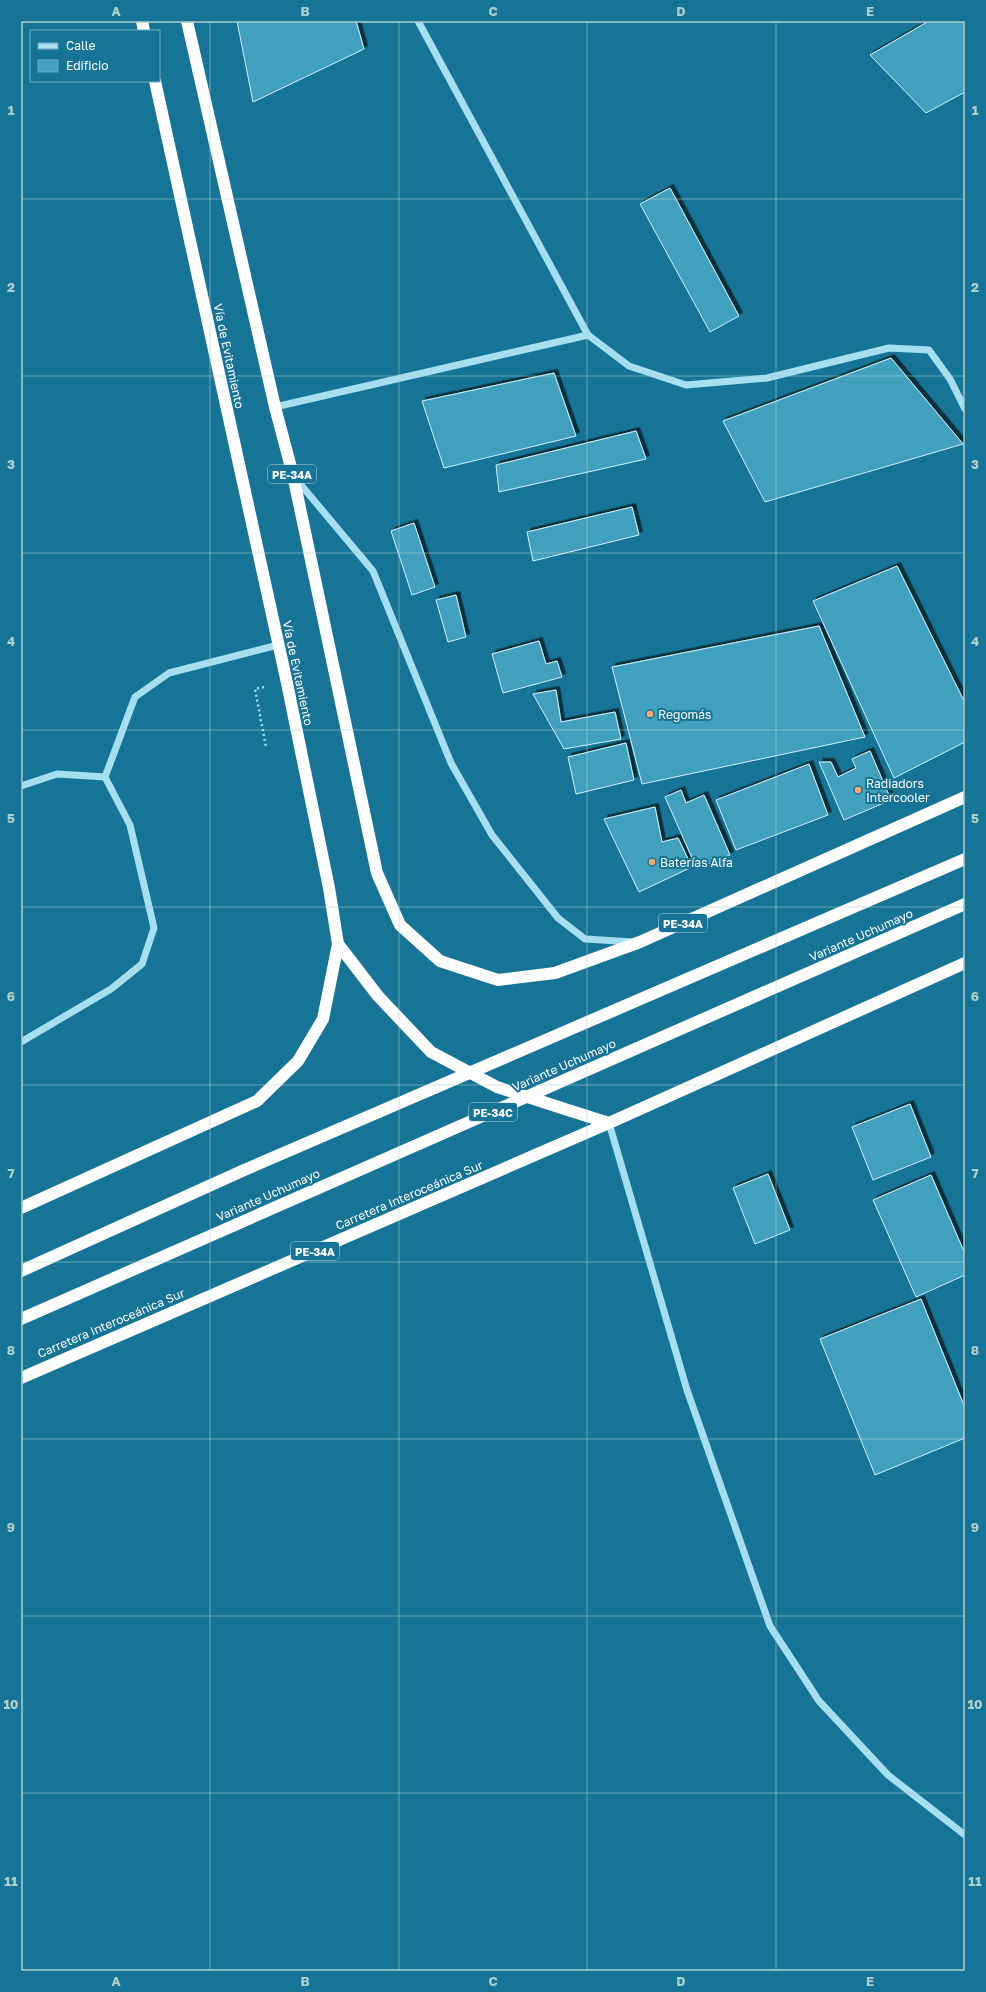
<svg xmlns="http://www.w3.org/2000/svg" width="986" height="1992" font-family="'Golos Text',sans-serif">
	<defs>
		<filter id="shadow"><feDropShadow dx="3.5" dy="-3.5" stdDeviation="0" flood-color="#0009"/></filter>
	</defs>
	<rect width="100%" height="100%" fill="#167496"/>
	<!-- building -->
	<g fill="#43a0bf" stroke="#cff1fc" filter="url(#shadow)">
		<path d="M237,21H356L364,49L253,102Z"/>
		<path d="M929,21H965V92L926,113L870,55Z"/>
		<path d="M670,188L739,316L710,332L640,204Z"/>
		<path d="M891,358L963,444L765,502L723,421Z"/>
		<path d="M554,373L576,436L444,468L422,401Z"/>
		<path d="M636,431L646,459L499,492L496,465Z"/>
		<path d="M632,507L639,535L533,561L527,532Z"/>
		<path d="M414,523L435,587L412,595L391,531Z"/>
		<path d="M897,566L965,703V742L894,778L813,601Z"/>
		<path d="M456,595L466,637L448,642L436,600Z"/>
		<path d="M819,626L865,737L642,784L612,667Z"/>
		<path d="M539,641L546,664L557,661L562,677L503,693L492,654Z"/>
		<path d="M556,690L561,722L615,712L621,739L564,749L533,694Z"/>
		<path d="M626,743L634,780L576,794L568,757Z"/>
		<path d="M870,751L891,800L844,820L819,762H831L838,777L856,768L852,759Z"/>
		<path d="M809,764L828,815L736,850L716,800Z"/>
		<path d="M681,790L686,803L704,795L730,855L697,869L665,797Z"/>
		<path d="M655,807L662,842L678,838L692,867L639,892L604,819Z"/>
		<path d="M910,1104L931,1157L873,1180L852,1127Z"/>
		<path d="M768,1174L790,1230L755,1244L733,1188Z"/>
		<path d="M931,1175L965,1254V1275L916,1297L873,1200Z"/>
		<path d="M921,1299L965,1408V1438L875,1475L820,1339Z"/>
	</g>
	<g fill="none" stroke-linecap="round" stroke-linejoin="round">
		<!-- path -->
		<path stroke="#a7dff2" stroke-width="2.5" stroke-dasharray="2 3" stroke-linecap="butt" d="M264,687L255,689L266,747"/>
		<!-- minor -->
		<g stroke="#a7dff2" stroke-width="7">
			<path d="M418,21L588,335L629,366L686,385L767,378L889,348L929,350L950,379L965,409"/>
			<path d="M275,407L588,335"/>
			<path d="M296,479L373,571L451,763L492,835L558,918L585,939L634,942"/>
			<path d="M21,786L57,774L105,777"/>
			<path d="M21,1042L111,989L142,964L154,928L130,825L105,777L135,697L169,673L278,645"/>
			<path d="M609,1123L687,1390L770,1626L819,1701L888,1775L965,1835"/>
		</g>
		<!-- highway -->
		<g stroke="#fff" stroke-width="12">
			<path d="M142,21L144,31"/>
			<path d="M187,21L275,407L293,475L377,873L400,925L440,961L498,980L555,973L640,942L965,797"/>
			<path d="M155,81L287,683L329,888L338,944L378,996"/>
			<path d="M571,1111L609,1123"/>
			<path d="M21,1208L257,1101L298,1061L323,1019L338,944"/>
			<path d="M21,1271L242,1171L965,859"/>
			<path d="M21,1319L965,904"/>
			<path d="M21,1378L609,1123L965,963"/>
		</g>
		<!-- highway-bridge -->
		<path stroke="#fff" stroke-width="12" d="M378,996L431,1052L497,1087L571,1111"/>
	</g>
	<!-- grid -->
	<path fill="none" stroke="#abcfcc" stroke-width="1" stroke-opacity="0.55" d="M210,21V1971M399,21V1971M587,21V1971M776,21V1971M21,199H965M21,376H965M21,553H965M21,730H965M21,907H965M21,1085H965M21,1262H965M21,1439H965M21,1616H965M21,1793H965"/>
	<!-- markers -->
	<g fill="#ffa668" stroke="#167496" stroke-width="1.5">
		<circle cx="650" cy="714" r="4"/>
		<circle cx="858" cy="790" r="4"/>
		<circle cx="652" cy="862" r="4"/>
	</g>
	<g text-anchor="middle" dominant-baseline="central" stroke-width="4" stroke-linejoin="round" paint-order="stroke">
		<!-- shield labels -->
		<g fill="#167496" stroke="#b9d5e0" stroke-width="1">
			<rect x="268" y="465" width="48" height="18" rx="3"/>
			<rect x="659" y="914" width="48" height="18" rx="3"/>
			<rect x="469" y="1103" width="48" height="18" rx="3"/>
			<rect x="291" y="1242" width="48" height="18" rx="3"/>
		</g>
		<g font-size="11" font-weight="bold" fill="#fff">
			<text x="292" y="474">PE-34A</text>
			<text x="683" y="923">PE-34A</text>
			<text x="493" y="1112">PE-34C</text>
			<text x="315" y="1251">PE-34A</text>
		</g>
		<!-- street labels -->
		<g font-size="12" fill="#fff" stroke="#167496">
			<text transform="translate(229 356) rotate(78)">Vía de Evitamiento</text>
			<text transform="translate(298 673) rotate(78)">Vía de Evitamiento</text>
			<text transform="translate(861 935) rotate(-24)">Variante Uchumayo</text>
			<text transform="translate(564 1065) rotate(-24)">Variante Uchumayo</text>
			<text transform="translate(268 1195) rotate(-24)">Variante Uchumayo</text>
			<text transform="translate(409 1195) rotate(-23)">Carretera Interoceánica Sur</text>
			<text transform="translate(111 1323) rotate(-23)">Carretera Interoceánica Sur</text>
		</g>
		<!-- poi labels -->
		<g font-size="12" fill="#fff" stroke="#167496" text-anchor="start">
			<text x="658" y="714">Regomás</text>
			<text x="866" y="783">Radiadors<tspan x="866" dy="14">Intercooler</tspan></text>
			<text x="660" y="862">Baterías Alfa</text>
		</g>
	</g>
	<!-- border -->
	<rect width="986" height="1992" fill="none" stroke="#167496" stroke-width="44"/>
	<!-- legend -->
	<rect x="30" y="30" width="130" height="52" fill="#167496" stroke="#73acc0"/>
	<rect x="38" y="43" width="20" height="6" fill="#a7dff2" stroke="#73acc0"/>
	<text x="66" y="50" font-size="12" fill="#ffffff">Calle</text>
	<rect x="38" y="60" width="20" height="12" fill="#43a0bf" stroke="#73acc0"/>
	<text x="66" y="70" font-size="12" fill="#ffffff">Edificio</text>
	<rect x="22" y="22" width="942" height="1948" fill="none" stroke="#abcfcc" stroke-width="1.5"/>
	<g font-size="13" text-anchor="middle" font-weight="bold" fill="#abcfcc">
		<text x="116" y="16">A</text>
		<text x="305" y="16">B</text>
		<text x="493" y="16">C</text>
		<text x="681" y="16">D</text>
		<text x="870" y="16">E</text>
		<text x="11" y="115">1</text>
		<text x="975" y="115">1</text>
		<text x="11" y="292">2</text>
		<text x="975" y="292">2</text>
		<text x="11" y="469">3</text>
		<text x="975" y="469">3</text>
		<text x="11" y="646">4</text>
		<text x="975" y="646">4</text>
		<text x="11" y="823">5</text>
		<text x="975" y="823">5</text>
		<text x="11" y="1001">6</text>
		<text x="975" y="1001">6</text>
		<text x="11" y="1178">7</text>
		<text x="975" y="1178">7</text>
		<text x="11" y="1355">8</text>
		<text x="975" y="1355">8</text>
		<text x="11" y="1532">9</text>
		<text x="975" y="1532">9</text>
		<text x="11" y="1709">10</text>
		<text x="975" y="1709">10</text>
		<text x="11" y="1886">11</text>
		<text x="975" y="1886">11</text>
		<text x="116" y="1986">A</text>
		<text x="305" y="1986">B</text>
		<text x="493" y="1986">C</text>
		<text x="681" y="1986">D</text>
		<text x="870" y="1986">E</text>
	</g>
</svg>
